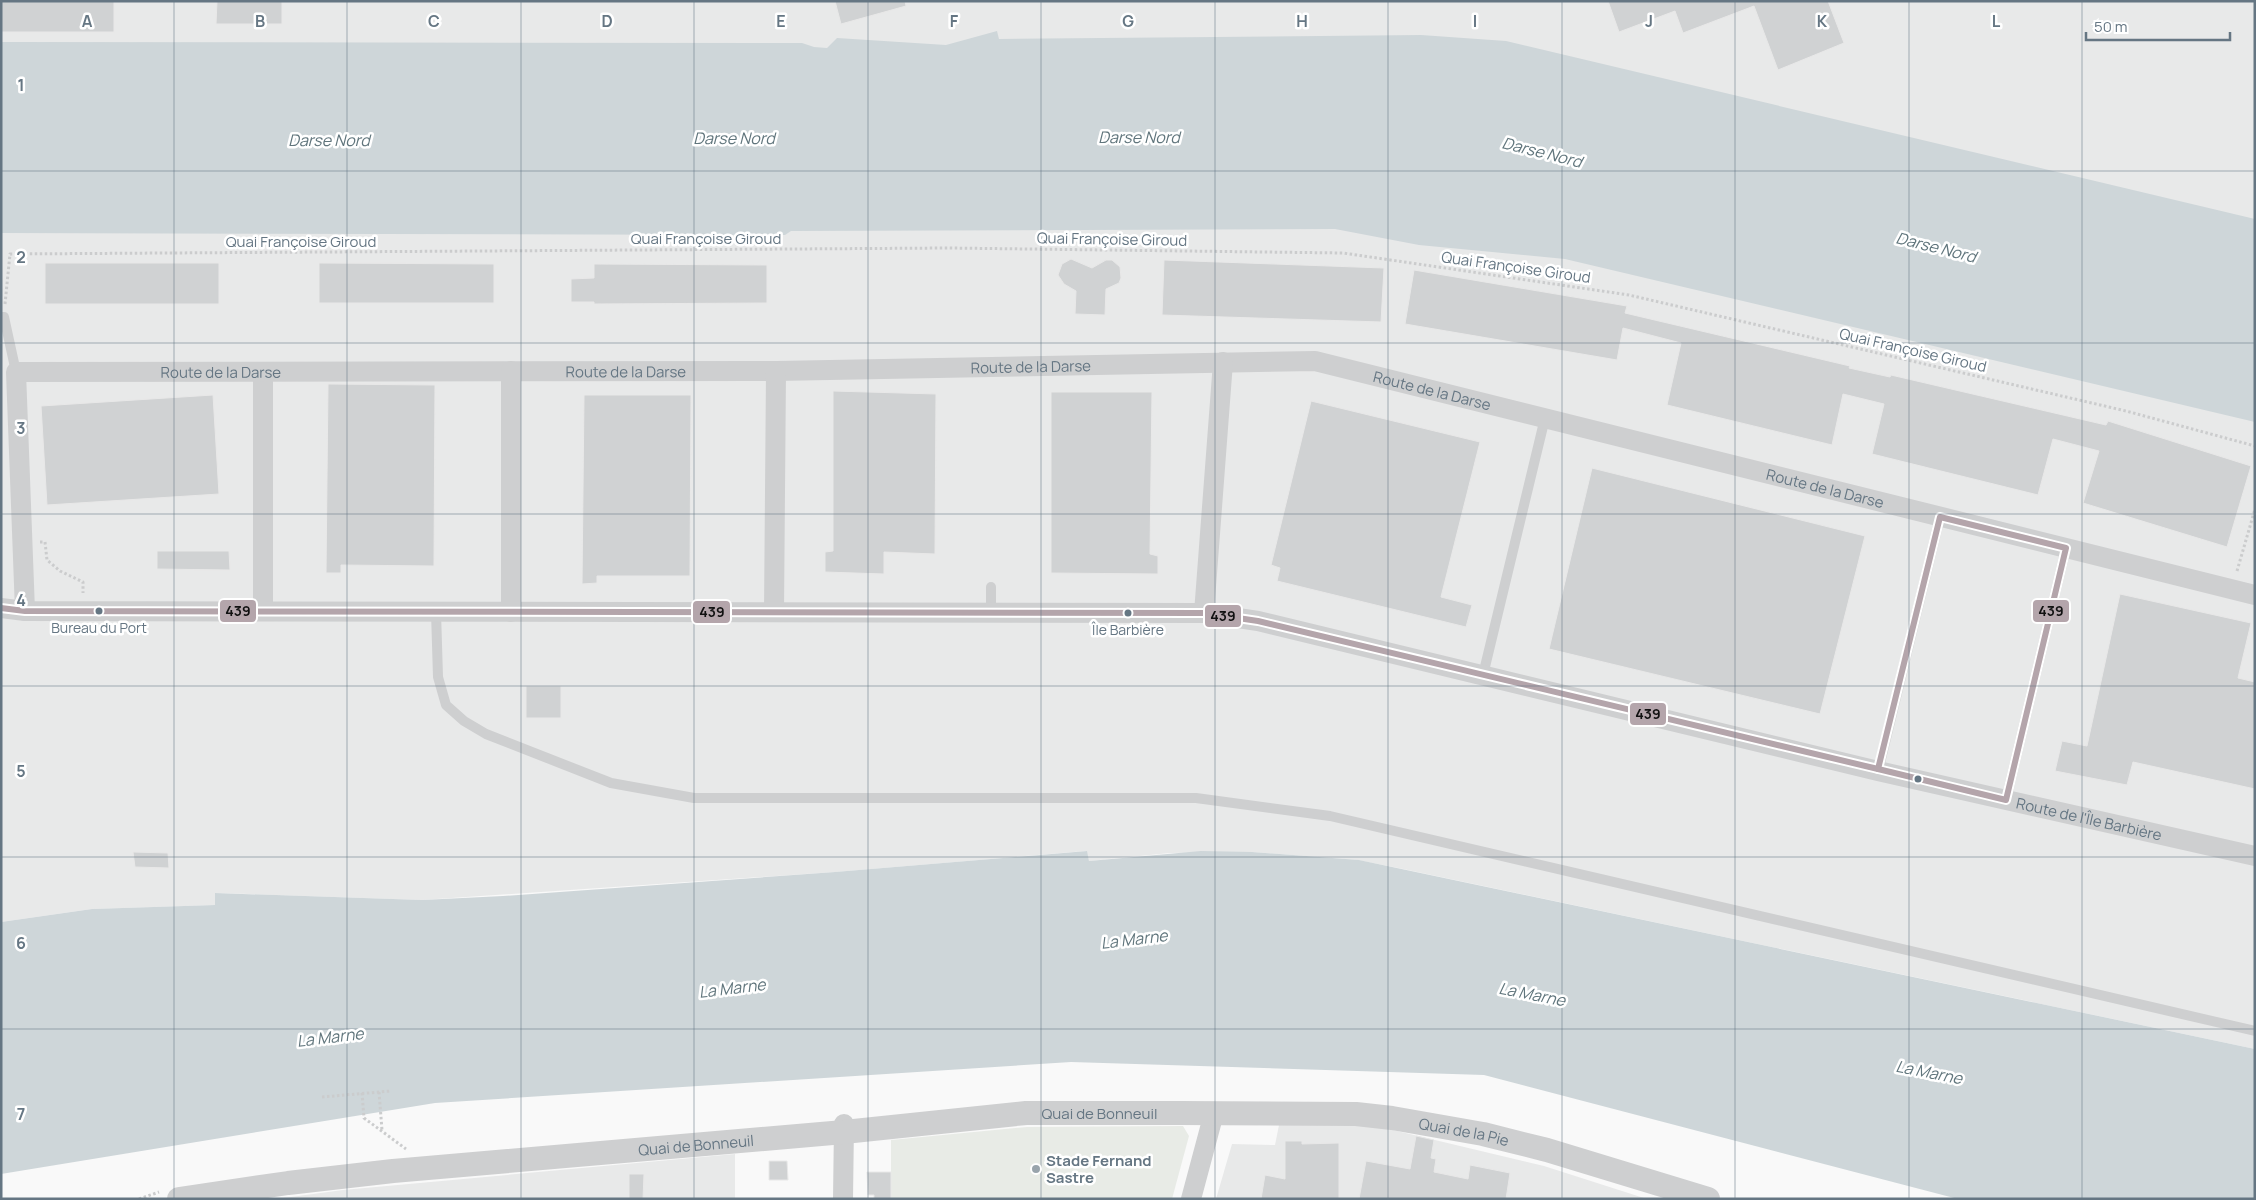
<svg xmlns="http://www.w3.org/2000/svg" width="2256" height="1200" font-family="Manrope,sans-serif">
	<rect width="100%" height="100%" fill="#f9f9f9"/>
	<!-- built -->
	<g fill="#e8e9e9">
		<path d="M1,1H2255V1049L1403,869L1358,860L1252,852L1170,853L1089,861L1086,851L835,872L422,900L216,893L215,905L92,909L1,922Z"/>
		<path d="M1279,1125H1372L1544,1166L1647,1199H1216L1232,1144L1275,1145Z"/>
		<path d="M735,1154V1199H276L343,1190Z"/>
	</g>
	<!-- green -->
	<path fill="#e8ebe6" d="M1183,1126L1189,1136L1172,1199H891V1140L1027,1127Z"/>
	<!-- water -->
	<g fill="#ced6d9">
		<path d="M997,31L999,39L1421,35L1506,41L2255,219V422L1565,259L1419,245L1335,229L791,231L785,235L1,233V42L802,43L814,47L827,48L837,38L946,45Z"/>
		<path d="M1087,851L1089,861L1201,851L1252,852L1359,860L2255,1049V1199H1958L1484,1075L1071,1062L435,1103L1,1174V922L92,909L215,905V893L422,900L503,896L835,872Z"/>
	</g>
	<!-- building -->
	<g fill="#d0d2d3" stroke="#e8e8e8">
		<rect x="1" y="1" width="113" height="31"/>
		<path d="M217,1H282V24H216Z"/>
		<path d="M835,1H905L906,6L841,24Z"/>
		<path d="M1608,1H1828L1844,43L1778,70L1754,6L1683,33L1675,11L1619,32Z"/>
		<path d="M1071,259L1092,268L1106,260H1112L1120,267L1121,278L1119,283L1106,289L1105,315L1075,314L1076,291L1064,284L1058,275L1062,264Z"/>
		<path d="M1164,260L1384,268L1381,322L1162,315Z"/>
		<rect x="45" y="263" width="174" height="41"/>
		<path d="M319,263L494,264V303H319Z"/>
		<path d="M594,264L767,265V303L594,304V302H571V279L594,278Z"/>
		<path d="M1414,270L1627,306L1625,313L1850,366L1849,368L1890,377L1891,375L2106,425L2108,421L2251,466L2227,547L2083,503L2099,451L2053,439L2038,495L1872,454L1884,404L1843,394L1832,445L1667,405L1681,343L1623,328L1617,360L1405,324Z"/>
		<path d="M328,384L435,385L434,566L341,565V573H326Z"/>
		<path d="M833,391L936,394L935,554L884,552V574L825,572V552L833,551Z"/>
		<path d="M1051,392H1152L1150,554L1158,556V574L1051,573Z"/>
		<path d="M213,395L219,494L47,505L41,406Z"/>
		<path d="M584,395H691L690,576H597V583L582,584Z"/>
		<path d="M1311,401L1480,442L1441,597L1472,605L1466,627L1277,581L1280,568L1271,565Z"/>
		<path d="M1592,468L1865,536L1820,714L1549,649Z"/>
		<path d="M157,551H229L230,570L157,569Z"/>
		<path d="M2120,594L2251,623L2238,678L2255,682V789L2133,762L2127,785L2055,771L2062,741L2087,746Z"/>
		<rect x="526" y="686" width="35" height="32"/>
		<path d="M133,852L168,853L169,868L135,867Z"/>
		<path d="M1416,1136L1434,1140L1431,1158L1436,1159L1434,1172L1468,1179L1470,1165L1510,1173L1506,1199H1359L1366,1161L1410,1169Z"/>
		<path d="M1285,1141H1302V1144L1339,1143V1199H1261L1265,1175L1285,1179Z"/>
		<path d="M769,1161H787L788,1180H769Z"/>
		<path d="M867,1172H891V1199H874V1195H868Z"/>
		<path d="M629,1174H644L643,1199H629Z"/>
	</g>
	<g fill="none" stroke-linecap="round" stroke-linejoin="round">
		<!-- path -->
		<g stroke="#cbcccd" stroke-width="3" stroke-dasharray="2.5 2.5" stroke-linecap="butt">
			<path d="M5,304L10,254L949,248L1343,253L1629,295L2126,411L2255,446"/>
			<path d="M40,542H45L47,560L60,571L83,582V593"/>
			<path d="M2237,571L2255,509"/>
			<path d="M379,1092L382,1130"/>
			<path d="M362,1093L364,1118L406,1149"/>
			<path d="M322,1097L391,1091"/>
			<path d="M139,1199L159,1192"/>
		</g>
		<!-- service -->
		<g stroke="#cecfd0" stroke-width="10">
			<path d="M1,317H4L16,372"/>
			<path d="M991,587V613"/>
			<path d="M436,612L438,677L446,705L464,721L486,734L611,783L694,798H1196L1330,816L2255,1031"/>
			<path d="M1483,675L1545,418"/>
			<path d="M1878,771L1940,517"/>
			<path d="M2006,800L2066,548"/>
		</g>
		<!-- minor -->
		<g stroke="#cecfd0" stroke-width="20">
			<path d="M263,372V611"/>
			<path id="s1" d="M1,608L25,611L1204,613L1258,621L1878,771L2255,856"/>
			<path id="s2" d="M25,611L16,372L776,371L1315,361L2255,595"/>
			<path d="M511,612V371"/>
			<path d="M774,612L776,371"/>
			<path d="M1204,613L1223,362"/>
			<path d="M843,1199L844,1124"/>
			<path d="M1191,1199L1214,1113"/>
		</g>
		<!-- tertiary -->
		<path stroke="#cecfd0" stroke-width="24" id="s3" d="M179,1199L288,1183L393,1171L844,1132L1026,1113H1180L1356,1114L1392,1118L1483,1134L1547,1150L1708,1199"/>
		<defs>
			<g id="bus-1">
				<path d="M1940,517L2066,548L2006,800L1878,769Z"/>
				<path d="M1,608L25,611L1204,613L1258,621L1878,769"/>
			</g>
		</defs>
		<!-- bus-1 casing -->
		<use href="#bus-1" stroke="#fff" stroke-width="10"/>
		<!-- bus-1 -->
		<use href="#bus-1" stroke="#b4a5ab" stroke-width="6"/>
	</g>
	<!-- grid -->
	<path fill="none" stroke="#657683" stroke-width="1" stroke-opacity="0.55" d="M174,1V1199M347,1V1199M521,1V1199M694,1V1199M868,1V1199M1041,1V1199M1215,1V1199M1388,1V1199M1562,1V1199M1735,1V1199M1909,1V1199M2082,1V1199M1,171H2255M1,343H2255M1,514H2255M1,686H2255M1,857H2255M1,1029H2255"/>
	<!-- markers -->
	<g fill="#657683" stroke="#fff" stroke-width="2">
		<circle cx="99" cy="611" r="4.5"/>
		<circle cx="1128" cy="613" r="4.5"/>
		<circle cx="1918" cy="779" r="4.5"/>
	</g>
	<circle fill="#99a4ac" stroke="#fff" stroke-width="2" cx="1036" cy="1169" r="5"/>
	<g text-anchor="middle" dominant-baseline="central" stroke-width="5" stroke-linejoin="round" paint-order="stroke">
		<!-- bus labels -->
		<g font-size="14" fill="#657683" stroke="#fff">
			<text x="99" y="627">Bureau du Port</text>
			<text x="1128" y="629">Île Barbière</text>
		</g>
		<!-- street labels -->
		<g font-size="15" fill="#657683" stroke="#fff">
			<text x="706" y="238">Quai Françoise Giroud</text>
			<text transform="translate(1112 239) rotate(1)">Quai Françoise Giroud</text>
			<text x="301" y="241">Quai Françoise Giroud</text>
			<text transform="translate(1516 267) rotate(8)">Quai Françoise Giroud</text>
			<text transform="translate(1913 350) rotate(13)">Quai Françoise Giroud</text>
			<text stroke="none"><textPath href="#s2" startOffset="1254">Route de la Darse</textPath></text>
			<text stroke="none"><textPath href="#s2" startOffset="849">Route de la Darse</textPath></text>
			<text stroke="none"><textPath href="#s2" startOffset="444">Route de la Darse</textPath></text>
			<text stroke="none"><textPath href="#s2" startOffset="1659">Route de la Darse</textPath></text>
			<text stroke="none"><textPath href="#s2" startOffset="2064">Route de la Darse</textPath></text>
			<text stroke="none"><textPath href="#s1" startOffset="2112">Route de l'Île Barbière</textPath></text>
			<text stroke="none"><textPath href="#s3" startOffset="925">Quai de Bonneuil</textPath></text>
			<text stroke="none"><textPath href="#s3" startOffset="1291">Quai de la Pie</textPath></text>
			<text stroke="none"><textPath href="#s3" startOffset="520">Quai de Bonneuil</textPath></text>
		</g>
		<!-- poi labels -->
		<g font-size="15" font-weight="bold" fill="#657683" stroke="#fff" text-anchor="start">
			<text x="1046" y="1160">Stade Fernand<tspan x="1046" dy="17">Sastre</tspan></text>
		</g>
		<!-- water labels -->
		<g font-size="16" font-style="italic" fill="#60757c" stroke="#fff">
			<text x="1139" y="137">Darse Nord</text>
			<text x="734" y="138">Darse Nord</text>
			<text x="329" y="140">Darse Nord</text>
			<text transform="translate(1542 152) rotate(14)">Darse Nord</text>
			<text transform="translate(1936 247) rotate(14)">Darse Nord</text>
			<text transform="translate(1134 939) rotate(-7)">La Marne</text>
			<text transform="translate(732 988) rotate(-7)">La Marne</text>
			<text transform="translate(1532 994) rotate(11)">La Marne</text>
			<text transform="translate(330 1037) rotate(-7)">La Marne</text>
			<text transform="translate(1929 1072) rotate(11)">La Marne</text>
		</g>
	</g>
	<g font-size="16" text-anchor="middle" font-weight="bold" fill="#657683" stroke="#fff" stroke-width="5" stroke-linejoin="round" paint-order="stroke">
		<text x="87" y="27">A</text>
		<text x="260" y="27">B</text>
		<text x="434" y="27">C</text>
		<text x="607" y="27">D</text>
		<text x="781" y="27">E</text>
		<text x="954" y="27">F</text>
		<text x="1128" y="27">G</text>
		<text x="1302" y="27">H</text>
		<text x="1475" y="27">I</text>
		<text x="1649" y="27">J</text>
		<text x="1822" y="27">K</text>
		<text x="1996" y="27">L</text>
		<text x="21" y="91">1</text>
		<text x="21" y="263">2</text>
		<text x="21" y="434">3</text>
		<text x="21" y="606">4</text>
		<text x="21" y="777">5</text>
		<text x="21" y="949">6</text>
		<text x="21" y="1120">7</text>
	</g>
	<g stroke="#fff" stroke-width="2">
		<rect x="219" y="599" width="38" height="24" rx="5" fill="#b4a5ab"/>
		<rect x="2032" y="599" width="38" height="24" rx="5" fill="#b4a5ab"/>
		<rect x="692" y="600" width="39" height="24" rx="5" fill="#b4a5ab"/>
		<rect x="1204" y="604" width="38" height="24" rx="5" fill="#b4a5ab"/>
		<rect x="1629" y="702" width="38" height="24" rx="5" fill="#b4a5ab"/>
	</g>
	<g font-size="14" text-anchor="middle" font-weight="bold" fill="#111">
		<text x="238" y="616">439</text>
		<text x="2051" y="616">439</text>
		<text x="712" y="617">439</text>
		<text x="1223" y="621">439</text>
		<text x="1648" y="719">439</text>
	</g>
	<!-- border -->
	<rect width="2256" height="1200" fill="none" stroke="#657683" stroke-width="5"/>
	<!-- scale -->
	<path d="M2086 32v8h144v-8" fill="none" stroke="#657683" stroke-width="2.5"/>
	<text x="2094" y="32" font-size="15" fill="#657683" stroke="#ffffff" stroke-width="4" paint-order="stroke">50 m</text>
</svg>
